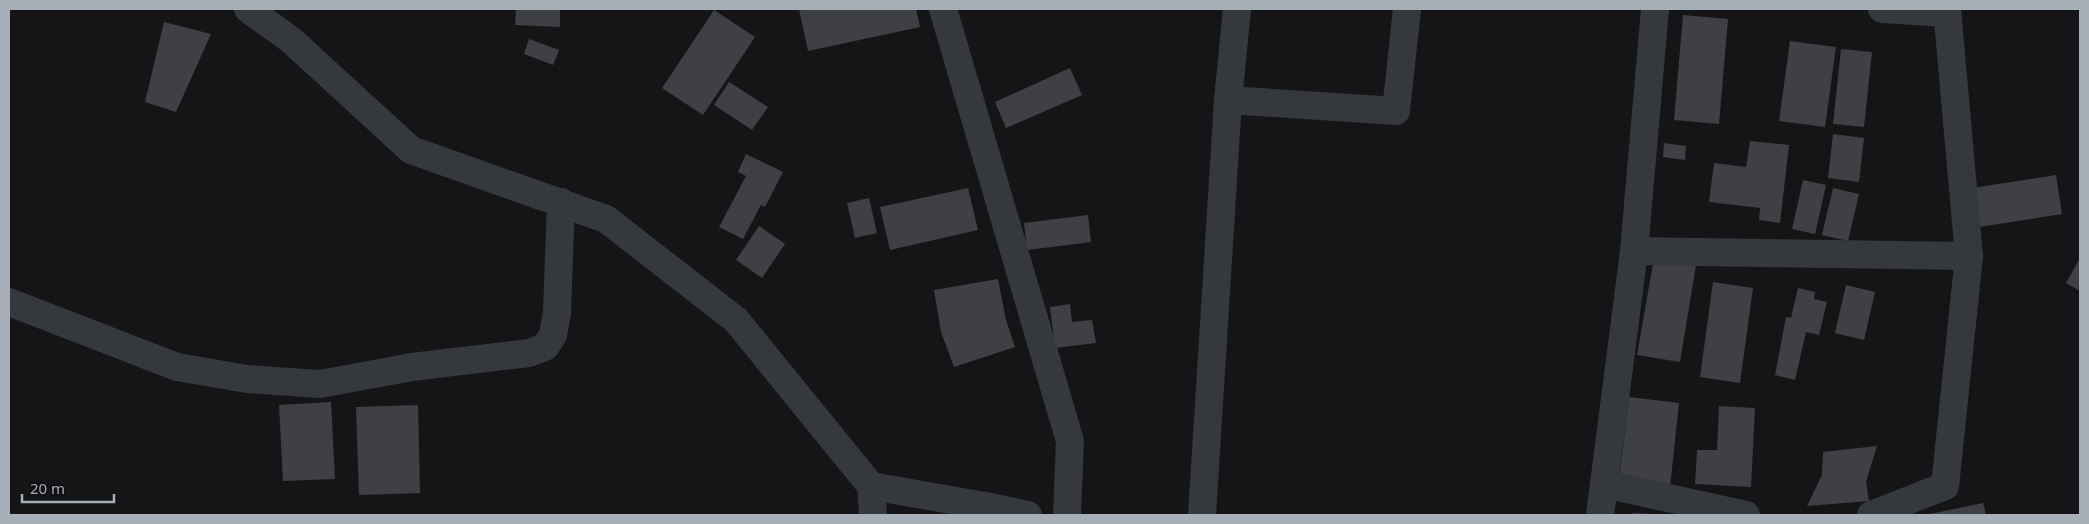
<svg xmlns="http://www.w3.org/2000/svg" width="2089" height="524" font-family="'Noto Sans',sans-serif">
	<rect width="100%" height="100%" fill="#151517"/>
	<!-- building -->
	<g fill="#3f4044">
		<path d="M516,9H560V27L515,25Z"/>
		<path d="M799,9H916L920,27L808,51Z"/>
		<path d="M714,10L755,37L703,115L662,88Z"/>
		<path d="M1683,15L1728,19L1719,124L1674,120Z"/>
		<path d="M164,22L211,34L176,112L145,102Z"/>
		<path d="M529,39L559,50L553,65L524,54Z"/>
		<path d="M1790,41L1836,47L1825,127L1779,121Z"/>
		<path d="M1841,49L1872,52L1864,127L1833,124Z"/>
		<path d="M1070,68L1082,95L1006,128L995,102Z"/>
		<path d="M729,82L768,107L752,130L714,105Z"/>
		<path d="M1833,134L1864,138L1859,182L1828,178Z"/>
		<path d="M1750,141L1789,145L1780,223L1759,220L1760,208L1709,202L1714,163L1746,167Z"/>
		<path d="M1664,143L1686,146L1685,160L1663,157Z"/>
		<path d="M746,154L783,172L765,207L761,205L743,239L719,227L746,176L738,172Z"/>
		<path d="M2056,175L2062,214L1979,227L1972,188Z"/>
		<path d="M1803,180L1826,185L1815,234L1792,229Z"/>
		<path d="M968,188L978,230L890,250L880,207Z"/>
		<path d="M1833,188L1859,194L1848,241L1822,235Z"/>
		<path d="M869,198L877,233L855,238L847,203Z"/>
		<path d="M1088,215L1091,242L1027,250L1024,223Z"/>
		<path d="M759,226L785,244L762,278L736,260Z"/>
		<path d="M1654,258L1696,265L1680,362L1637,355Z"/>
		<path d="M2080,258V291L2066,283Z"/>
		<path d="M998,279L1006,320L1015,347L954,367L941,332L934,290Z"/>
		<path d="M1713,282L1753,288L1740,383L1700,377Z"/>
		<path d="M1846,285L1875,292L1864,340L1835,333Z"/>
		<path d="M1798,288L1815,292L1814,299L1827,302L1819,335L1806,332L1795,380L1775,375L1786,317L1791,318Z"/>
		<path d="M1070,304L1072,322L1092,320L1096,343L1055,348L1050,307Z"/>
		<path d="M1629,397L1679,403L1670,487L1619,481Z"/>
		<path d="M331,402L335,479L283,481L279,405Z"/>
		<path d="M418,405L420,493L359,495L356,407Z"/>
		<path d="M1719,406L1755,408L1751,487L1695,484L1697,450H1717Z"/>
		<path d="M1877,446L1866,482L1869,501L1807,506L1822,475L1823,452Z"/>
		<path d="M1983,503L1986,515H1930V514Z"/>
		<path d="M1632,513L1651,514V515H1631Z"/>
	</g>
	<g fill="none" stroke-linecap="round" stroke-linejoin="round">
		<!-- minor -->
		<g stroke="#35383c" stroke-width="28">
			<path d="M248,9L291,40L411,150L606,219L736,320L871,486L873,515"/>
			<path d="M943,9L1070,441L1067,515"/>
			<path d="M1882,9L1947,13"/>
			<path d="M1228,100L1396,111L1407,9"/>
			<path d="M1634,251L1969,256"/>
			<path d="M9,302L177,367L247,379L320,384L412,367L529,353L545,347L553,335L557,313L561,202"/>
			<path d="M1604,484L1746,515"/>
			<path d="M871,486L991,507L1028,515"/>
			<path d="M1202,515L1228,100L1237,9"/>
			<path d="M1600,515L1634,251L1655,9"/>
			<path d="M1871,515L1945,486L1969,256L1947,9"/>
		</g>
	</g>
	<!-- border -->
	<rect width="2089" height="524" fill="none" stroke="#a6aeb8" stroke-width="20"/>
	<!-- scale -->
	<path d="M22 494v8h92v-8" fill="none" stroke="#a6aeb8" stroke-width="2.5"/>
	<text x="30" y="494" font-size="15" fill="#a6aeb8" stroke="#101012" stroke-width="4" paint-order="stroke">20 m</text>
</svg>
